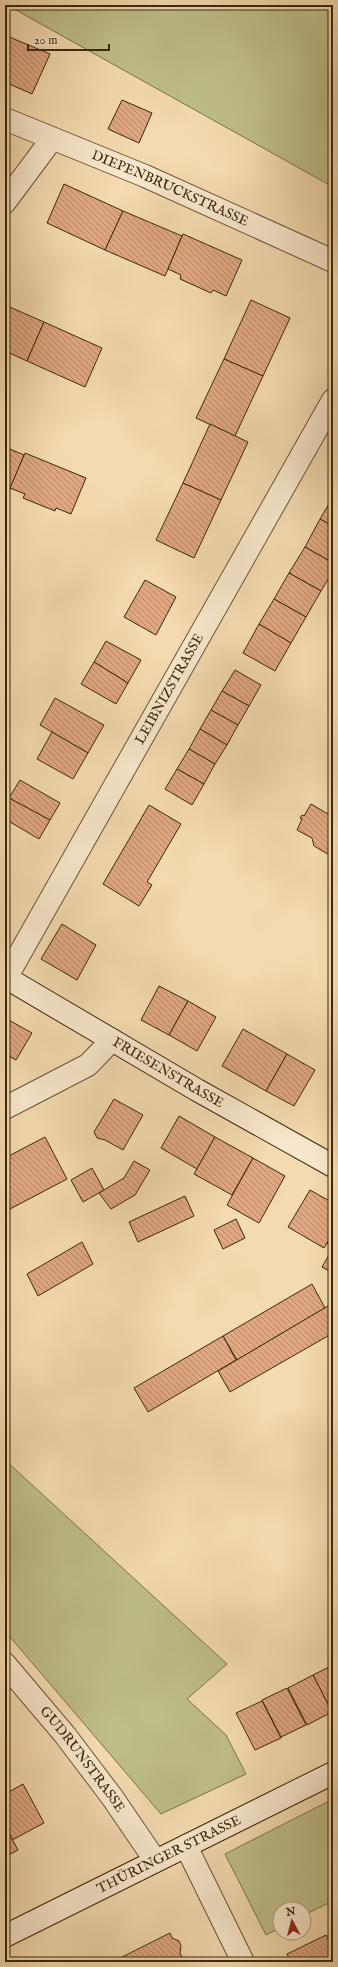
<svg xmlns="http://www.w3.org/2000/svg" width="338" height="1967" font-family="'IM FELL English',serif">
	<defs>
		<pattern id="building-back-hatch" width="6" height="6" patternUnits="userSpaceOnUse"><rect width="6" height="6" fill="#e2a780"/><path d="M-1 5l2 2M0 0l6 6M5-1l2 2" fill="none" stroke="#b88867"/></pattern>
	</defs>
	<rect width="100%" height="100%" fill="#f4dab0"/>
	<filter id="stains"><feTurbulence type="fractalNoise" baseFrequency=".005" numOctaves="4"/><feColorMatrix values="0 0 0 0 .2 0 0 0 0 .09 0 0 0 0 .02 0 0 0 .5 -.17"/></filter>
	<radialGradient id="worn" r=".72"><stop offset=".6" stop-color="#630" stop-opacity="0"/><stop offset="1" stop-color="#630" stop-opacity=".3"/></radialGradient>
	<!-- green -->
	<g fill="#bebe8a" stroke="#7c734a">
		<path d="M7,5H333V187Z"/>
		<path d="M5,1460L227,1664L187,1699L226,1735L246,1774L161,1814L5,1631Z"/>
		<path d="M333,1799V1901L304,1915V1909H280V1928L266,1935L225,1854Z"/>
	</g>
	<!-- building -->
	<g fill="url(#building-back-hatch)" stroke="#3b280a">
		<path d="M7,36L50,54L32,94L5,82V40Z"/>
		<path d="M122,100L152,113L139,143L108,129Z"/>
		<path d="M64,184L123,211L105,250L47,223Z"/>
		<path d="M123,211L182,236L165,276L105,250Z"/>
		<path d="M183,234L242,260L226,296L213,290L211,293L180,279L181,275L168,269Z"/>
		<path d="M251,300L290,318L263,376L224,359Z"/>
		<path d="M5,305L44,322L27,361L5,351Z"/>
		<path d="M44,322L102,348L85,387L27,361Z"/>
		<path d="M224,359L263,376L235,436L196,418Z"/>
		<path d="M210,424L248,442L221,500L183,483Z"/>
		<path d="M5,447L24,455L8,494L5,493Z"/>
		<path d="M25,453L86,478L71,514L56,508L55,511L23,498L25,494L10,488Z"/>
		<path d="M183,483L221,500L194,558L156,540Z"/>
		<path d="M333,497V526L320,519Z"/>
		<path d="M320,519L333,526V563L305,547Z"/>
		<path d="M305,547L333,563V571L321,591L289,573Z"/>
		<path d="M289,573L321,591L306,617L274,599Z"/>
		<path d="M145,580L176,597L156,635L124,617Z"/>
		<path d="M274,599L306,617L291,643L259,624Z"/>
		<path d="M259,624L291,643L275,671L243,653Z"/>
		<path d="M106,641L141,660L128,683L94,662Z"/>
		<path d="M94,662L128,683L116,704L81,684Z"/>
		<path d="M235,670L261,685L249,706L222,691Z"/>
		<path d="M222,691L249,706L238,725L211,710Z"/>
		<path d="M55,698L104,725L88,753L40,725Z"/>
		<path d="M211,710L238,725L227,745L200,729Z"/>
		<path d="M200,729L227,745L215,764L189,749Z"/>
		<path d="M52,732L88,753L73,779L37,759Z"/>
		<path d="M189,749L215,764L204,784L177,769Z"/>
		<path d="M177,769L204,784L192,805L165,789Z"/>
		<path d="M20,780L60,803L50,820L9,798Z"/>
		<path d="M9,798L50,820L39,839L5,819V804Z"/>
		<path d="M311,804L333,817V857L314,846L312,838L297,830L302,819L300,818L302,815L304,816Z"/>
		<path d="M149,805L181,824L147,882L152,885L139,906L103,884Z"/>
		<path d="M62,924L96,945L77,980L41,959Z"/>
		<path d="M159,986L188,1001L169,1035L141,1020Z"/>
		<path d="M188,1001L216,1017L197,1051L169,1035Z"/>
		<path d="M5,1018L32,1033L16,1060L5,1054Z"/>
		<path d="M243,1029L287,1054L266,1091L222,1066Z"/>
		<path d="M287,1054L315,1070L294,1106L266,1091Z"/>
		<path d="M114,1099L143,1115L123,1150L105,1140L97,1138L94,1132Z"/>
		<path d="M179,1116L215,1137L197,1169L161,1148Z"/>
		<path d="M45,1137L67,1179L10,1209L5,1200V1158Z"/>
		<path d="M215,1137L253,1158L232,1195L194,1174Z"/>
		<path d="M253,1158L285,1176L259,1223L227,1205Z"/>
		<path d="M134,1161L150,1170L135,1195L111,1209L99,1193L124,1178Z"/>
		<path d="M92,1168L104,1190L83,1202L71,1180Z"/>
		<path d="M310,1190L333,1203V1233L324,1248L288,1227Z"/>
		<path d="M185,1196L194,1216L138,1242L129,1222Z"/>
		<path d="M236,1219L245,1238L223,1249L214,1230Z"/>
		<path d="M333,1233V1246L327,1243Z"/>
		<path d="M82,1242L93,1264L38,1296L27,1274Z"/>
		<path d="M333,1248V1273L322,1267Z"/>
		<path d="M312,1284L325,1308L237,1360L223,1336Z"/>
		<path d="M333,1303V1333L230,1392L218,1371Z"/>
		<path d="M223,1336L236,1360L148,1412L134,1388Z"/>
		<path d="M333,1665V1711L332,1712L313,1675Z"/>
		<path d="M313,1675L332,1712L307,1725L288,1688Z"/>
		<path d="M287,1688L306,1725L281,1737L262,1700Z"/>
		<path d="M262,1701L281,1738L255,1750L236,1713Z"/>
		<path d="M23,1784L44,1823L12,1840L5,1826V1794Z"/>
		<path d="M5,1826L18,1850L5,1857Z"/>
		<path d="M170,1933L172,1938L179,1941L181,1946L180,1953L182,1957L175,1962H112Z"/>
		<path d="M326,1935L333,1949V1953L330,1954L333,1957V1962H291L287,1954Z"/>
	</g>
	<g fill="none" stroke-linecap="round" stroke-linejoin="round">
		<defs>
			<g id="street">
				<path id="s1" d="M5,119L145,176L333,261"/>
				<path d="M5,202L52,139"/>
				<path id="s2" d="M6,978L333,400"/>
				<path d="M5,1108L88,1065L112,1040"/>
				<path id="s3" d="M5,1664L65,1735L112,1797L155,1860"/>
				<path d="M186,1846L243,1962"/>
			</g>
			<g id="secondary">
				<path id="s4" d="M5,977L197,1090L333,1166"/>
				<path id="s5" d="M5,1936L333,1773"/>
			</g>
		</defs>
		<!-- street casing -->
		<use href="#street" stroke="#695434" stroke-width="24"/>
		<!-- secondary casing -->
		<use href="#secondary" stroke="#3b280a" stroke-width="24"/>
		<!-- street -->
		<use href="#street" stroke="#f8e7cc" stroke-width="22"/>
		<!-- secondary -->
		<use href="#secondary" stroke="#f8e7cc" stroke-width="22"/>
	</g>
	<g text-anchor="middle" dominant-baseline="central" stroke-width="3.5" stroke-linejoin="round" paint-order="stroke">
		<!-- street labels -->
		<g font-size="14" fill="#3b280a" stroke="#f8e7cc">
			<text stroke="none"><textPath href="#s1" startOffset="179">DIEPENBRUCKSTRASSE</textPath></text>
			<text stroke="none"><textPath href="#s2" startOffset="332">LEIBNIZSTRASSE</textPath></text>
			<text stroke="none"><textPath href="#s4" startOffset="189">FRIESENSTRASSE</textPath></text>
			<text stroke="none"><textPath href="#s3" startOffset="123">GUDRUNSTRASSE</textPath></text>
			<text stroke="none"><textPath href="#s5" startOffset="183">THÜRINGER STRASSE</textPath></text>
		</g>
	</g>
	<!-- margin -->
	<rect width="338" height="1967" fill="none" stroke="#f4dab0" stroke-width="20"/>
	<rect x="6" y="6" width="326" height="1955" fill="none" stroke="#3b280a" stroke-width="2"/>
	<rect x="10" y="10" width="318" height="1947" fill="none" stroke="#3b280a"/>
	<!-- north arrow -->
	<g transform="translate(292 1921) rotate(353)"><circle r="19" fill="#f8e7cc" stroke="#ac9b7e"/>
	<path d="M0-3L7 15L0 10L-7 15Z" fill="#8f2418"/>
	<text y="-6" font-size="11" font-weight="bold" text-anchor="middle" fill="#3b280a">N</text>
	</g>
	<!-- scale -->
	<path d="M28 44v6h81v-6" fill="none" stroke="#3b280a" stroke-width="2"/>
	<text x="34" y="44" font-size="12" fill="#3b280a" stroke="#f8e7cc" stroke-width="3" paint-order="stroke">20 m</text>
	<rect width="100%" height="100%" filter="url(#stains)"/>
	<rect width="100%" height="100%" fill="url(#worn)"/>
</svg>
